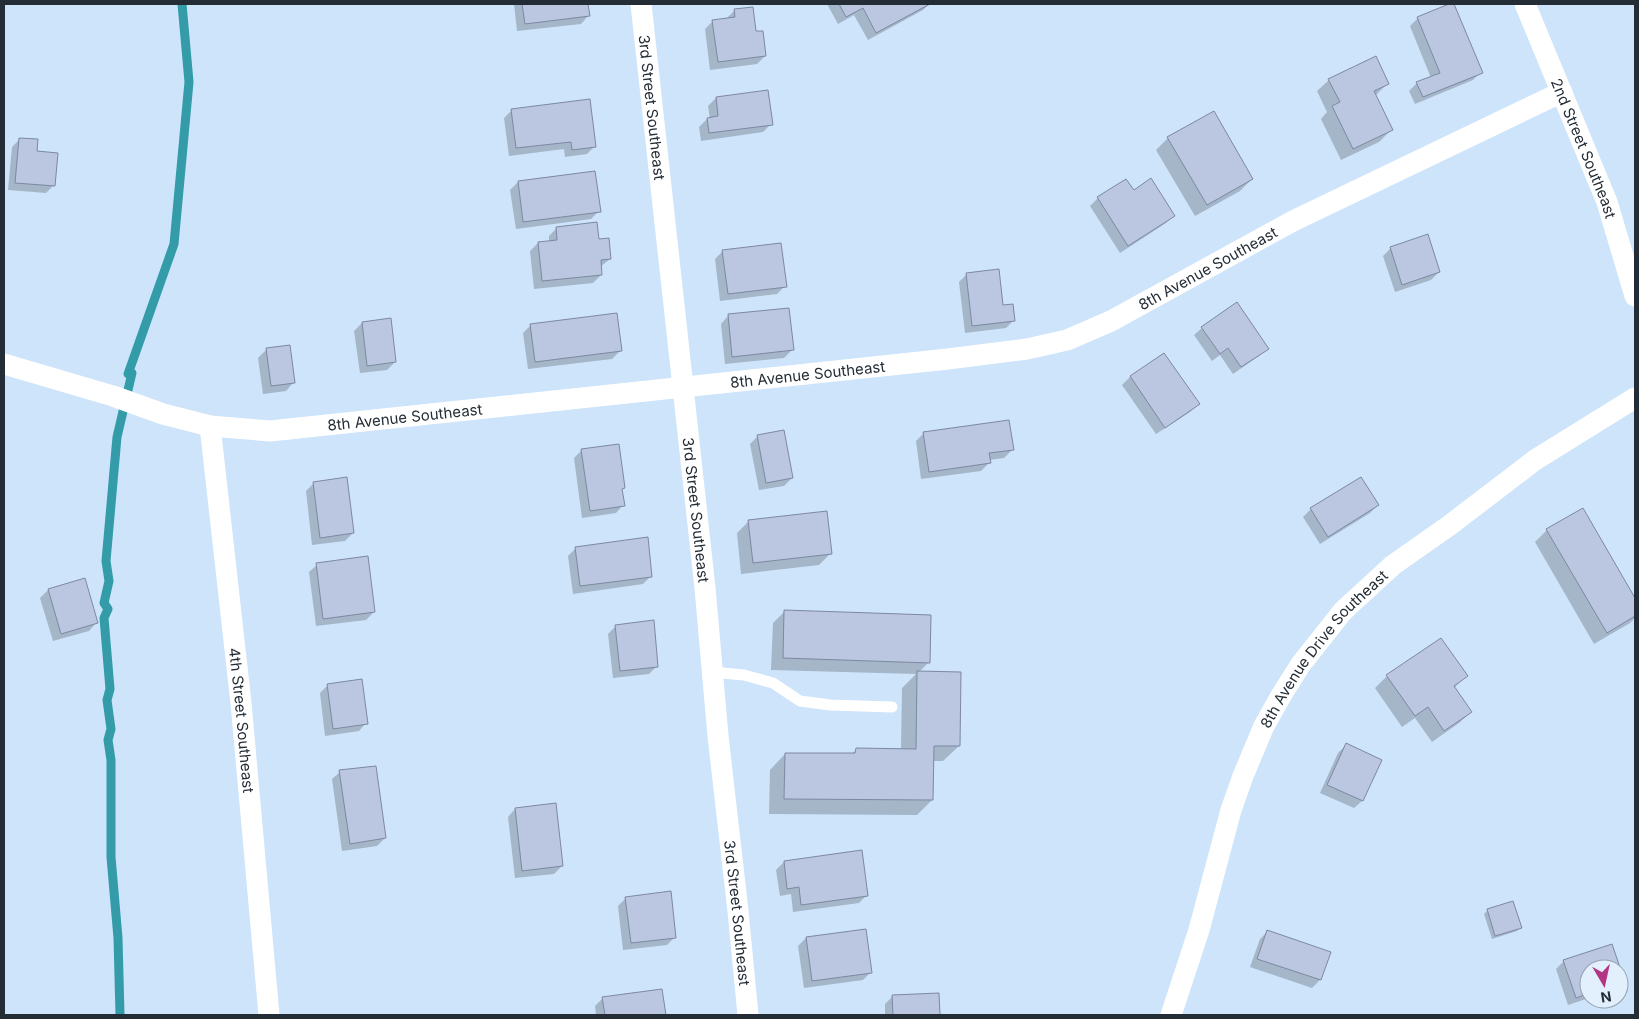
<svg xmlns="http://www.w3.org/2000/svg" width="1639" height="1019" font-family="Inter,sans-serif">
	<rect width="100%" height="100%" fill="#cde4fb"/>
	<!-- shadow -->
	<g fill="#0003">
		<path d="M514,4H587L588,16L581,24L517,31Z"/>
		<path d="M827,4H929L923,10L868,40L854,15L838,24Z"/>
		<path d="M1453,4L1481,72L1473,80L1415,104L1409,91L1417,83L1431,78L1410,26L1418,18Z"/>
		<path d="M735,10L755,33L765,56L757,64L710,70L705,29L713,21L727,18Z"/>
		<path d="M1329,80L1387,84L1375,96L1391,130L1379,142L1341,160L1321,119L1327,112L1317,91Z"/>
		<path d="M716,98L771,124L763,132L701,141L699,127L707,119H710L708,106Z"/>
		<path d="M512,110L595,146L587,154L565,157L564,149L509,156L504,118Z"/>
		<path d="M1168,138L1252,179L1240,191L1195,216L1156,150Z"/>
		<path d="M20,139L36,152L54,185L46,193L8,190L12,147Z"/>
		<path d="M1126,180L1133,192L1174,215L1166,223L1120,253L1090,206L1098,198Z"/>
		<path d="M518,182L599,211L591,219L516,229L510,190Z"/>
		<path d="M557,228L597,241L610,259L600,267L601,275L593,283L534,289L530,251L538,243L549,242V236Z"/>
		<path d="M1391,248L1439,272L1431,280L1395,292L1383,256Z"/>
		<path d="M723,251L785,286L777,294L720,301L715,259Z"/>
		<path d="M967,274L1002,306L1014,320L1006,328L965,333L959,282Z"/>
		<path d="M728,316L792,350L784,358L725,364L721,324Z"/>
		<path d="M362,323L395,362L387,370L360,373L354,331Z"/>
		<path d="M531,325L620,351L612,359L528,369L523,333Z"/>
		<path d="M1202,328L1267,348L1259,356L1233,374L1220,355L1212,361L1194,335Z"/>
		<path d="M266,350L293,383L286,391L263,394L258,358Z"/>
		<path d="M1164,354L1198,404L1190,412L1156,434L1122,385L1130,377Z"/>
		<path d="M924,433L1012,450L1004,458L989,460V463L981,471L921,479L916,441Z"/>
		<path d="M758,436L792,478L784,486L759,490L750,444Z"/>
		<path d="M582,450L624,488L621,490L623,505L616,513L582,518L574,458Z"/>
		<path d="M1361,478L1378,505L1370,513L1320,544L1303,517L1311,509Z"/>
		<path d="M314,483L353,533L345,541L312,545L306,491Z"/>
		<path d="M1583,509L1635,600V618L1630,623L1594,644L1535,542L1547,530Z"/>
		<path d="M749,521L831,553L819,565L741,574L737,533Z"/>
		<path d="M576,548L651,576L643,584L573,594L568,556Z"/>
		<path d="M317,565L374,612L366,620L316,626L309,572Z"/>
		<path d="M84,580L96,623L89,631L53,641L40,598L48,590Z"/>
		<path d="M785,611L929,662L918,673L959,746L943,761H932V800L917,815L769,814L770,770L785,754L851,755L856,750H901L902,688L916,674L771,670L773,623Z"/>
		<path d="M616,626L657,666L649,674L613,678L608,634Z"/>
		<path d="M1441,640L1466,676L1454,688L1471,712L1459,723L1432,742L1415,718L1402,727L1375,688L1387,676Z"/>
		<path d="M328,685L366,723L359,731L325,736L320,693Z"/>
		<path d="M1346,745L1380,760L1362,801L1354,808L1320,793L1338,753Z"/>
		<path d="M340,772L385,838L377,846L342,851L332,779Z"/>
		<path d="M515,809L562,866L554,874L515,878L508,817Z"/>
		<path d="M784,862L867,895L859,903L793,912L791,894L780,896L776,870Z"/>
		<path d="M626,898L675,937L667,945L623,950L618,906Z"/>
		<path d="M1488,910L1520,928L1517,931L1492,939L1484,914Z"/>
		<path d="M1268,931L1320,980L1312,988L1250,967L1260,939Z"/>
		<path d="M806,938L871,972L863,980L804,988L798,946Z"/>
		<path d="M1611,946L1623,981L1619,986V969H1589V998L1568,1005L1556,969L1564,961Z"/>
		<path d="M661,990L665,1015H596L595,1006L603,998Z"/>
		<path d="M938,994L939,1015H885V1004L893,996Z"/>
	</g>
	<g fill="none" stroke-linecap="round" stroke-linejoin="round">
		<!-- stream -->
		<path stroke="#349ba9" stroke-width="9" d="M120,1015L118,938L111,857V760L108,740L111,729L107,700L110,689L104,618L108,609L104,603L109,581L106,561L117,437L132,373L128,374L174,244L189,82L182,4"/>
	</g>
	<!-- building -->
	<g fill="#bbc6e1" stroke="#7d88a1">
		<path d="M522,4H588L590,16L525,24Z"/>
		<path d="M839,4H930L876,33L863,8L846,17Z"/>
		<path d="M1449,4H1454L1483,73L1423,97L1416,82L1440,73L1417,17Z"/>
		<path d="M753,7L756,31H763L766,56L718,62L712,20L735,17L734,9Z"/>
		<path d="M1376,56L1389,84L1374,91L1393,130L1353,149L1332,106L1340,102L1328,79Z"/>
		<path d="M768,90L773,125L709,133L707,118L718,116L716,97Z"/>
		<path d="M590,99L596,147L572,150L571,142L516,148L511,109Z"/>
		<path d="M1214,111L1253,179L1207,205L1167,137Z"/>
		<path d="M19,138L38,139L37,151L58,153L55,186L15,183Z"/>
		<path d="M595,171L601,212L523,222L518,181Z"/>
		<path d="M1151,178L1175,216L1128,246L1097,197L1126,179L1134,190Z"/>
		<path d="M597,222L599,239L609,238L611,259L601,260L602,275L542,281L538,242L557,240L556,227Z"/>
		<path d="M1428,234L1440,272L1402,285L1390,247Z"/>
		<path d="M781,243L787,287L728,294L722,250Z"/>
		<path d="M999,269L1003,305L1013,304L1015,321L972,326L966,273Z"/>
		<path d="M1237,302L1269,349L1241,367L1228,348L1220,354L1201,327Z"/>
		<path d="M789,308L794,350L732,357L728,314Z"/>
		<path d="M617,313L622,351L535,362L530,324Z"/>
		<path d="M391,318L396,362L367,366L362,322Z"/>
		<path d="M290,345L295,383L271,386L266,348Z"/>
		<path d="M1164,353L1200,404L1165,428L1130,376Z"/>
		<path d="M1009,420L1014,450L989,453L991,463L929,472L923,432Z"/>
		<path d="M784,430L793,478L766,483L757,435Z"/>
		<path d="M619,444L625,488L622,489L625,506L590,511L581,449Z"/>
		<path d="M347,477L354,533L320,538L313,482Z"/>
		<path d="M1361,477L1379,505L1328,537L1310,508Z"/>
		<path d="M1583,508L1635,598V616L1607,633L1546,529Z"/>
		<path d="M827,511L832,554L753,563L748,520Z"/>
		<path d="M648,537L652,577L580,586L575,547Z"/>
		<path d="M368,556L375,612L323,619L316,563Z"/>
		<path d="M85,578L98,623L61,634L48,589Z"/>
		<path d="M784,610L931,615L930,663L783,658Z"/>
		<path d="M654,620L658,667L620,671L615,625Z"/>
		<path d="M1441,638L1468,676L1454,686L1472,712L1444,731L1428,707L1415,716L1386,675Z"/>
		<path d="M917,671L961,672L960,746H934L933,800L784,799L785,753H855L856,748L916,749Z"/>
		<path d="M362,679L368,724L333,729L327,684Z"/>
		<path d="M1346,743L1382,760L1363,801L1327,785Z"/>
		<path d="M376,766L386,838L350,844L339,770Z"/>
		<path d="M556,803L563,866L522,871L515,808Z"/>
		<path d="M862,850L868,896L801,905L799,887L787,889L784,861Z"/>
		<path d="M671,891L676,938L631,943L625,897Z"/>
		<path d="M1513,901L1522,928L1495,936L1487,909Z"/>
		<path d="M866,929L872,973L812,981L806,937Z"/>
		<path d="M1267,930L1331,952L1321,980L1257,959Z"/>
		<path d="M1612,944L1625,982L1619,984V969H1589V993L1576,998L1563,960Z"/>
		<path d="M662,989L666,1015H605L602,997Z"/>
		<path d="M939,993L940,1015H893L892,995Z"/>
	</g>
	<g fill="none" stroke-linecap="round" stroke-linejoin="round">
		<!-- lane -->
		<path stroke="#fff" stroke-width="11" d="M712,672L744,675L773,683L800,701L830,705L892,707"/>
		<!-- street -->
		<g stroke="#fff" stroke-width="21">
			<path id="s1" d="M641,4L705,588L718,736L738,911L748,1015"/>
			<path id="s2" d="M1525,4L1607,202L1635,296"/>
			<path id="s3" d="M4,364L113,396L163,414L210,426L270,431L948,359L1027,349L1067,340L1111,321L1293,221L1562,92"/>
			<path id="s4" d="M210,426L241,703L269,1015"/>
			<path id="s5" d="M1171,1015L1199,930L1231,810L1243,776L1264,726L1282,694L1301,664L1343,611L1393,565L1450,525L1535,460L1635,398"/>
		</g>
	</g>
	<g text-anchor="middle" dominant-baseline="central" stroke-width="5" stroke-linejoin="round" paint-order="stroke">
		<!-- street labels -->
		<g font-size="15" fill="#242d36" stroke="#e2f0fe">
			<text stroke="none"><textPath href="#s1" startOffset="104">3rd Street Southeast</textPath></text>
			<text stroke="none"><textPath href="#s2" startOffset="156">2nd Street Southeast</textPath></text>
			<text stroke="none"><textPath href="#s3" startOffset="1236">8th Avenue Southeast</textPath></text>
			<text stroke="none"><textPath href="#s3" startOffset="816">8th Avenue Southeast</textPath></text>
			<text stroke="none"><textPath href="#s3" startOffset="411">8th Avenue Southeast</textPath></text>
			<text stroke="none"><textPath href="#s1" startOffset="509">3rd Street Southeast</textPath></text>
			<text stroke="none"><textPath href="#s5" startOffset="402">8th Avenue Drive Southeast</textPath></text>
			<text stroke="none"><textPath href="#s4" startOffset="296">4th Street Southeast</textPath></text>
			<text stroke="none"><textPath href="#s1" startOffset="914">3rd Street Southeast</textPath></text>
		</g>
	</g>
	<!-- border -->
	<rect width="1639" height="1019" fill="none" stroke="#242d36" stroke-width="10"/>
	<!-- north arrow -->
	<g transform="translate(1604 984) rotate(171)"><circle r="24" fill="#e2f0fe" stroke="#96a2ae"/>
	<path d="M0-4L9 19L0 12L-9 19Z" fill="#b33482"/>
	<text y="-8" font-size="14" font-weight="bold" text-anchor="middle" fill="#242d36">N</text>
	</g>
</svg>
